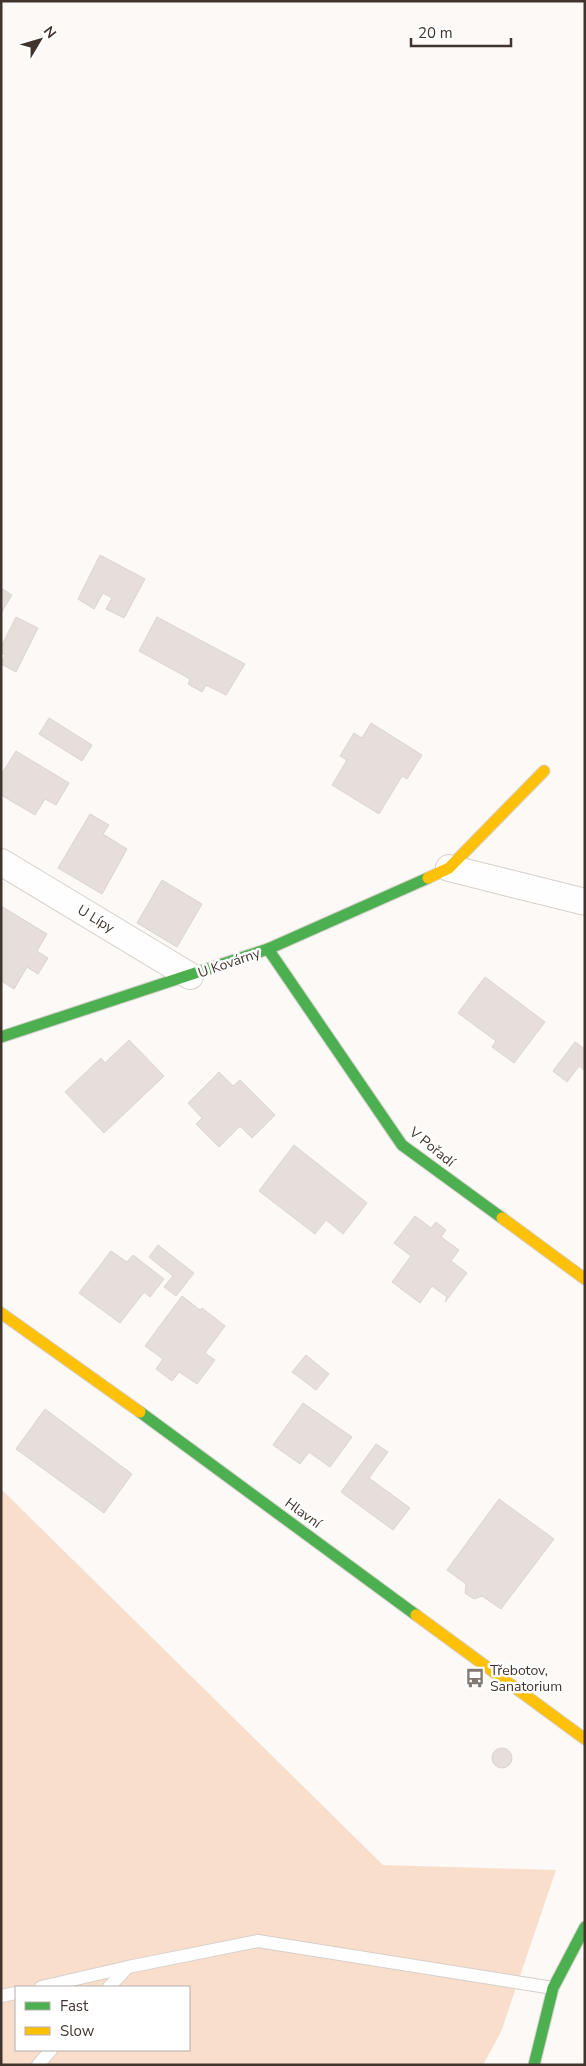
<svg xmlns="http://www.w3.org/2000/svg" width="586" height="2066" font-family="'Nunito Sans',sans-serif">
	<rect width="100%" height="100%" fill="#fcf9f6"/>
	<!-- green -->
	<path fill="#fadecc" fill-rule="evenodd" d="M1,1489L383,1865L556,1870L501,2032L483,2065H1ZM16,1987H189V2050H16Z"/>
	<!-- building -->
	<g fill="#e5deda" stroke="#dcd4cf">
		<path d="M100,555L145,579L124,618L106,609L112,598L103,593L94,609L78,599Z"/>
		<path d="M1,588L12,595L1,613Z"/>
		<path d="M16,617L38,628L16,672L1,664L5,655L1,653V647Z"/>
		<path d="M157,617L245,664L226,695L206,685L202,692L188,684L190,679L139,651Z"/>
		<path d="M49,718L92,745L82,761L39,734Z"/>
		<path d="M371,723L422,755L407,779L402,776L379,814L332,785L347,760L340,756L354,733L362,738Z"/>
		<path d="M16,751L69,783L56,805L45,799L35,815L1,795V775Z"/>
		<path d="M90,814L109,825L103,834L127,849L102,894L58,868Z"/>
		<path d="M162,880L202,904L177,947L137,923Z"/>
		<path d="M1,906L47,934L37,951L48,958L38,974L27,967L14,989L1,981Z"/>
		<path d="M485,977L545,1022L514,1063L492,1047L496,1041L458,1013Z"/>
		<path d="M129,1040L164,1076L104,1133L65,1092L101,1058L105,1063Z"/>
		<path d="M575,1042L585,1049V1071L579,1066L567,1082L553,1071Z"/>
		<path d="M219,1072L233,1086L240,1080L275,1115L252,1138L240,1126L219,1147L196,1124L202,1118L188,1103Z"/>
		<path d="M294,1145L367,1203L343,1234L326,1220L315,1234L259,1191Z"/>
		<path d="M415,1216L431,1228L436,1222L446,1230L441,1237L459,1250L451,1261L467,1273L445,1302L447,1297L432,1286L420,1303L392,1282L411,1256L394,1243Z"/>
		<path d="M158,1245L194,1273L176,1296L164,1287L173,1276L149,1257Z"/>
		<path d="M111,1251L127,1262L133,1255L164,1279L150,1297L144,1292L120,1323L79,1293Z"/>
		<path d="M182,1296L200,1310L202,1308L225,1326L205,1353L215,1360L197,1384L179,1372L172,1381L156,1369L163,1359L145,1346Z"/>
		<path d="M306,1355L329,1374L316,1390L292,1372Z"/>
		<path d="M303,1403L352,1437L330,1467L309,1452L300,1464L273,1445Z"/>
		<path d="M45,1409L132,1474L104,1513L16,1449Z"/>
		<path d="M376,1444L388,1452L369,1478L410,1508L393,1530L341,1492Z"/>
		<path d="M499,1499L554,1539L501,1609L482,1596L474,1599L465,1593L466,1584L447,1570Z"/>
		<circle cx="502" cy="1758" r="10"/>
	</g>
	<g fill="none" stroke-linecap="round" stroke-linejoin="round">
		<defs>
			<g id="lane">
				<path d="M41,1987L128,1967L258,1941L553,1988"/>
				<path d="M109,1987L128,1967"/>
				<path d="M1,1996L16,1993"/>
				<path d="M38,2065L51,2050"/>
			</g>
			<g id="street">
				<path d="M1,862L190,976"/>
				<path d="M449,868L585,902"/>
			</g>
			<g id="fast">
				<path d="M268,949L402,1145L502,1218"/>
				<path d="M1,1037L268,949L428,878"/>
				<path d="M140,1412L416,1615"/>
				<path d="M534,2065L553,1988L585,1927"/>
			</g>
			<g id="slow">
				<path d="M428,878L449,868L544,771"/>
				<path d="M502,1218L585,1279"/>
				<path d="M1,1313L140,1412"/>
				<path d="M416,1615L585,1739"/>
			</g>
		</defs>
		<!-- lane casing -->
		<use href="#lane" stroke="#d6cfca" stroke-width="14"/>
		<!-- street casing -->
		<use href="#street" stroke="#d6cfca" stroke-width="28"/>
		<!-- fast casing -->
		<use href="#fast" stroke="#d6cfca" stroke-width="13"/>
		<!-- slow casing -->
		<use href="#slow" stroke="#d6cfca" stroke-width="13"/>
		<!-- lane -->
		<use href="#lane" stroke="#fffefe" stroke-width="12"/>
		<!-- street -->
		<use href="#street" stroke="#fffefe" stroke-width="26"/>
		<!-- fast -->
		<use href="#fast" stroke="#4caf50" stroke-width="11"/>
		<!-- slow -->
		<use href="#slow" stroke="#ffc107" stroke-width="11"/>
	</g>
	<!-- icons -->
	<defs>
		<symbol id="bus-bare" viewBox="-9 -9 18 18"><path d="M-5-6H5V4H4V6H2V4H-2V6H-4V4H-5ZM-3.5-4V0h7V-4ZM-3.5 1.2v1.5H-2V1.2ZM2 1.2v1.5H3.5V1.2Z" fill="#827973" stroke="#fff" stroke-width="2.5" paint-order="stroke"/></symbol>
	</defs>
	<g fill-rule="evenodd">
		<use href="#bus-bare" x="461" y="1664" width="28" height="28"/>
	</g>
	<g text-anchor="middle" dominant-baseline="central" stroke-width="5" stroke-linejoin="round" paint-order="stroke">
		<!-- street labels -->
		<g font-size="14" fill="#41342c" stroke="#fff">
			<text transform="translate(96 919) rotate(31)">U Lípy</text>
			<text transform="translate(229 963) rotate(-19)">U Kovárny</text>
			<text transform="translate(432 1147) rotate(39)">V Pořadí</text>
			<text transform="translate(303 1513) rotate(36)">Hlavní</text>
		</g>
		<!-- poi labels -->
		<g font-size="14" fill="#41342c" stroke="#fff" text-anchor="start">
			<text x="490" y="1670">Třebotov,<tspan x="490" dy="16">Sanatorium</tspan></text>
		</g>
	</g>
	<!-- border -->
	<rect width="586" height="2066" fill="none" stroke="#41342c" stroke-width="5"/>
	<!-- legend -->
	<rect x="15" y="1986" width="175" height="65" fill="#ffffff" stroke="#b3aeab"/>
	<rect x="25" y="2002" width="25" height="8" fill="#4caf50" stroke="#b3aeab"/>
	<text x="60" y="2011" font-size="15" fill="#41342c">Fast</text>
	<rect x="25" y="2027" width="25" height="8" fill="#ffc107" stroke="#b3aeab"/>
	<text x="60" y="2036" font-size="15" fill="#41342c">Slow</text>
	<!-- north arrow -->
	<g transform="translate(40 40) rotate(52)" stroke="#ffffff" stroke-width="4" paint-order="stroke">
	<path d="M0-4L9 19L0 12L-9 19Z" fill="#41342c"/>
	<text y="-8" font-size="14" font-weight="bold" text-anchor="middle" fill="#41342c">N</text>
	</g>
	<!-- scale -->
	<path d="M411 38v8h100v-8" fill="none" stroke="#41342c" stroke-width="2.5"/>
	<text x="418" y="38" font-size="15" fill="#41342c" stroke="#ffffff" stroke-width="4" paint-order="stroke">20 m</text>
</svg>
